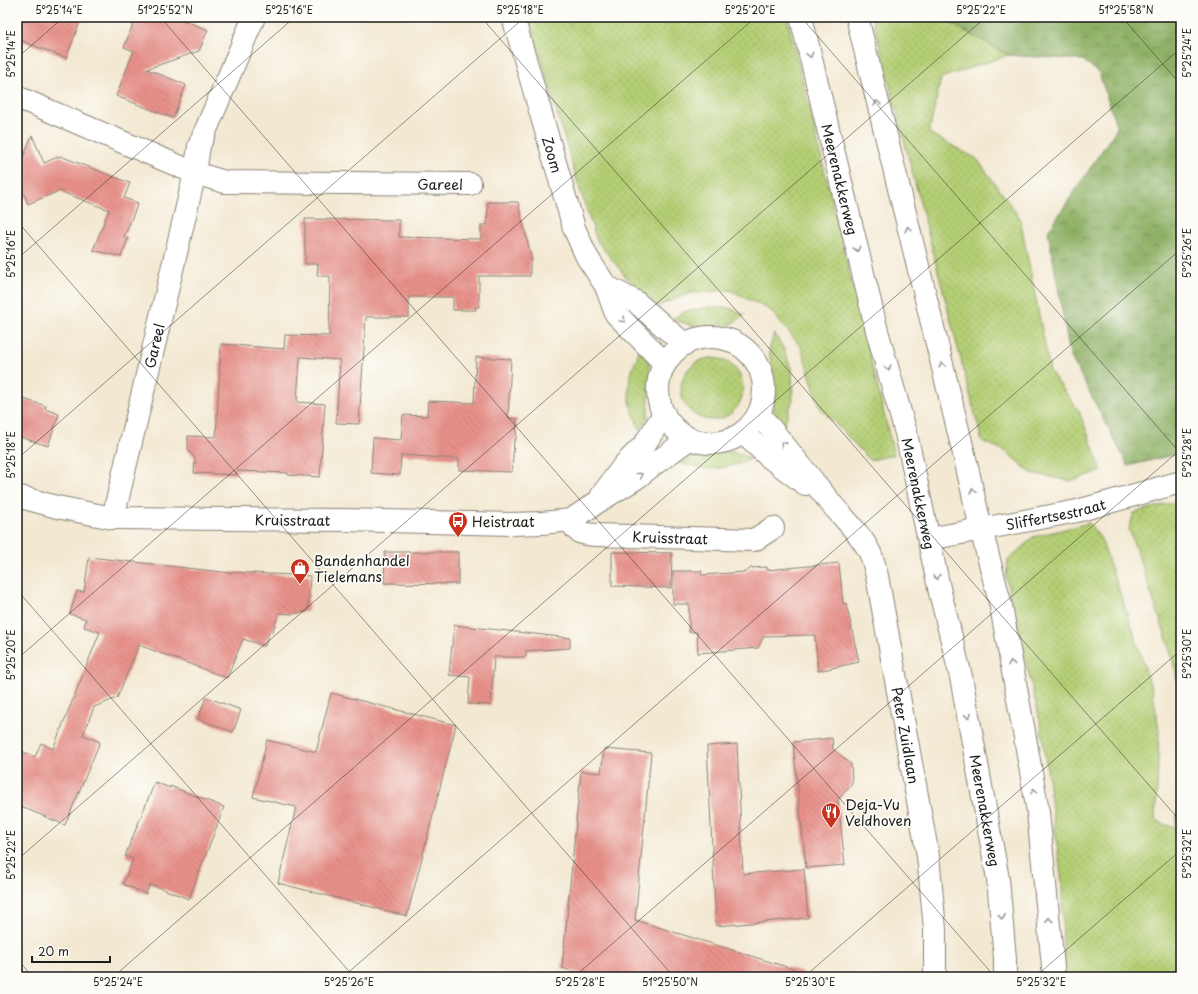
<svg xmlns="http://www.w3.org/2000/svg" width="1198" height="994" font-family="'Playpen Sans',sans-serif">
	<defs>
		<pattern id="green-dots" width="8" height="8" patternUnits="userSpaceOnUse"><rect width="8" height="8" fill="#b4ce74"/><path d="M2 2h.1M6 6h.1" fill="none" stroke="#9ab064" stroke-width="1.8" stroke-linecap="round"/></pattern>
		<pattern id="forest-crowns" width="20" height="18" patternUnits="userSpaceOnUse"><rect width="20" height="18" fill="#8fb166"/><path d="M2 6a3 3 0 1 1 6 0M12 15a3 3 0 1 1 6 0" fill="none" stroke="#748f53"/></pattern>
		<pattern id="building-back-hatch" width="6" height="6" patternUnits="userSpaceOnUse"><rect width="6" height="6" fill="#e8918a"/><path d="M-1 5l2 2M0 0l6 6M5-1l2 2" fill="none" stroke="#c67c76"/></pattern>
	</defs>
	<rect width="100%" height="100%" fill="#fdfcf7"/>
	<filter id="ink" filterUnits="userSpaceOnUse"><feTurbulence type="fractalNoise" baseFrequency=".025" numOctaves="2"/><feDisplacementMap in="SourceGraphic" scale="8" xChannelSelector="R" yChannelSelector="G"/><feConvolveMatrix kernelMatrix="1 2 1 2 8 2 1 2 1" color-interpolation-filters="sRGB"/></filter>
	<filter id="wash" filterUnits="userSpaceOnUse"><feTurbulence type="fractalNoise" baseFrequency=".012" numOctaves="4" result="noise"/><feDisplacementMap in="SourceGraphic" scale="16" xChannelSelector="R" yChannelSelector="G"/><feGaussianBlur stdDeviation="0.9" result="paint"/><feColorMatrix in="noise" values="0 0 0 0 0 0 0 0 0 0 0 0 0 0 0 0 0 1.4 0 .05"/><feComposite in="paint" operator="in"/></filter>
	<g filter="url(#wash)">
		<rect width="100%" height="100%" fill="#f3e8d1"/>
		<!-- green -->
		<g fill="url(#green-dots)" stroke="#687548">
			<path d="M529,17H787L894,455L870,460L820,408L801,347L770,310L730,290L691,293L658,306L626,277L597,241L576,178Z"/>
			<path d="M872,17H940L1008,55L941,78L929,133L977,159L1020,218L1050,371L1079,411L1102,471L1070,481L1031,473L1005,451L982,441Z"/>
			<path d="M709,307L730,308L745,315L731,324L693,326L672,319L683,312Z"/>
			<path d="M774,333L783,347L792,370L793,399L782,430L776,421L773,405L775,390L769,351Z"/>
			<path d="M640,348L649,362L650,374L648,388L649,399L648,417L640,430C635,418 629,404 629,391C628,377 636,361 640,348Z"/>
			<circle cx="712" cy="389" r="31"/>
			<path d="M697,451L737,452L751,459C720,472 705,471 673,461L682,453Z"/>
			<path d="M1181,500V694L1168,643L1129,529L1134,513Z"/>
			<path d="M1089,523L1101,539L1133,630L1153,693L1159,730L1157,790L1155,819L1162,824L1175,827L1181,793V977H1063L1062,883L1041,726L1006,577L1008,560L1033,537Z"/>
		</g>
		<!-- forest -->
		<path fill="url(#forest-crowns)" stroke="#566641" d="M940,17H1181V453L1128,466L1070,355L1048,231L1117,128L1099,73L1083,60L1008,55Z"/>
		<g id="blocks">
			<!-- building -->
			<g fill="url(#building-back-hatch)">
				<path d="M17,17H82L66,58L17,39Z"/>
				<path d="M136,17H176L208,30L199,51L147,69L186,85L173,118L116,96L134,51L124,47Z"/>
				<path d="M32,135L44,163L60,156L130,183L124,198L138,203L124,237L128,238L121,257L93,250L109,210L59,191L28,204L24,194L17,191V173Z"/>
				<path d="M488,202H518L532,261L530,263V276H479V307H475L476,310H453V297H409V317H366L359,424L336,423L340,360L300,357L297,402L325,404L320,477L288,475V473L237,471L236,475L194,473L195,458L188,450V436L216,437L221,344L284,349L285,335L329,336L330,276H317L318,264H305V219L399,220V237L481,239V225H487Z"/>
				<path d="M476,357L511,359L508,418L517,419L516,440H514L512,472L459,470V459L401,455L400,475L371,473L373,438L401,440L403,415L427,416L428,401L474,403Z"/>
				<path d="M17,397L46,406L45,409L59,414L48,446L17,436Z"/>
				<path d="M385,552H458V584L384,583Z"/>
				<path d="M612,552L672,553L671,588L612,586Z"/>
				<path d="M89,557L231,573V572L310,576L308,611L292,614L279,613L272,633L269,632L265,646L243,639L227,678L139,645L117,698L94,707L83,735L100,742L65,825L17,805V749L35,757L41,743L53,749L100,632L84,627L86,619L70,614L77,591L84,592Z"/>
				<path d="M839,563L843,604L846,603L859,662L818,671L815,635L764,636L758,648L698,653L697,632H689V604H673V571H702L701,575L746,572L751,568L767,567V570Z"/>
				<path d="M454,625L570,638V648L526,651V657H494L491,705L468,704L470,677L449,675Z"/>
				<path d="M331,693L456,725L407,916L278,883L296,807L253,797L267,740L316,752Z"/>
				<path d="M206,697L241,710L233,732L198,719Z"/>
				<path d="M832,738L833,749L851,764L852,783L838,800L845,865L806,868L793,742Z"/>
				<path d="M737,744L743,874L804,869L808,918L716,926L707,746Z"/>
				<path d="M604,749L651,753L635,920L803,972L802,977H591L562,968L581,771L601,773Z"/>
				<path d="M155,782L170,788V786L224,807L189,899L150,884L146,894L123,884L133,859L125,856Z"/>
			</g>
		</g>
	</g>
	<g filter="url(#ink)">
		<use href="#blocks" fill-opacity="0" stroke="#888276" stroke-width="1"/>
		<g fill="none" stroke-linecap="round" stroke-linejoin="round">
			<defs>
				<g id="street">
					<path id="s1" d="M17,97L195,173L225,182L470,184"/>
					<path id="s2" d="M113,518L195,173L199,146L254,17"/>
					<path id="s3" d="M571,520C576,535 584,534 598,535L754,540L773,528"/>
					<path id="s4" d="M929,539L1077,511L1181,482"/>
				</g>
				<g id="secondary">
					<path id="s5" d="M513,17L574,228L587,257L606,286L616,314L640,338L665,364"/>
					<path id="s6" d="M801,17L877,331L906,433L939,588L961,677L998,879L1005,959V977"/>
					<path d="M857,17L964,454L981,529L1001,606L1024,732L1038,812L1054,977"/>
					<path d="M606,286L636,302L684,344"/>
					<circle cx="711" cy="390" r="53"/>
					<path id="s7" d="M759,414L834,507C845,519 861,535 868,549C873,557 875,568 877,576L928,856L935,929V977"/>
					<path d="M743,433L768,456L805,484"/>
					<path d="M602,495L624,465L644,445L664,414"/>
					<path id="s8" d="M17,496L57,507L113,518L344,520L512,524L542,523L571,520L596,503L635,479L653,465L689,439"/>
				</g>
			</defs>
			<!-- street casing -->
			<use href="#street" stroke="#888276" stroke-width="24"/>
			<!-- secondary casing -->
			<use href="#secondary" stroke="#888276" stroke-width="24"/>
			<!-- street -->
			<use href="#street" stroke="#fff" stroke-width="22"/>
			<!-- secondary -->
			<use href="#secondary" stroke="#fff" stroke-width="22"/>
		</g>
		<!-- one-way arrows -->
		<defs><path id="oneway-chevron" d="M-2-3.5L2.5 0L-2 3.5" fill="none" stroke-width="1.6" stroke-linecap="round" stroke-linejoin="round"/></defs>
		<g stroke="#999">
			<use href="#oneway-chevron" transform="translate(810 55) rotate(76)"/>
			<use href="#oneway-chevron" transform="translate(877 103) rotate(-104)"/>
			<use href="#oneway-chevron" transform="translate(908 229) rotate(-104)"/>
			<use href="#oneway-chevron" transform="translate(857 249) rotate(76)"/>
			<use href="#oneway-chevron" transform="translate(623 320) rotate(45)"/>
			<use href="#oneway-chevron" transform="translate(942 365) rotate(-104)"/>
			<use href="#oneway-chevron" transform="translate(888 368) rotate(74)"/>
			<use href="#oneway-chevron" transform="translate(783 444) rotate(-129)"/>
			<use href="#oneway-chevron" transform="translate(640 475) rotate(-39)"/>
			<use href="#oneway-chevron" transform="translate(973 491) rotate(-103)"/>
			<use href="#oneway-chevron" transform="translate(937 577) rotate(78)"/>
			<use href="#oneway-chevron" transform="translate(1011 663) rotate(-101)"/>
			<use href="#oneway-chevron" transform="translate(968 716) rotate(80)"/>
			<use href="#oneway-chevron" transform="translate(1034 791) rotate(-100)"/>
			<use href="#oneway-chevron" transform="translate(1002 917) rotate(85)"/>
			<use href="#oneway-chevron" transform="translate(1049 920) rotate(-96)"/>
		</g>
	</g>
	<!-- ticks -->
	<path fill="none" stroke="#1c1c1c" stroke-width="1" stroke-opacity="0.45" d="M160,17L995,977M481,17L1181,822M801,17L1181,454M1122,17L1181,85M17,58L64,17M17,221L674,977M17,259L295,17M17,459L525,17M17,590L354,977M17,659L756,17M17,860L986,17M17,959L33,977M113,977L1181,48M343,977L1181,249M574,977L1181,449M804,977L1181,650M1035,977L1181,850"/>
	<!-- icons -->
	<defs>
		<symbol id="bus-pin" viewBox="-11 -11 22 30"><path d="M0 17L-7.5 6A9.5 9.5 0 1 1 7.5 6Z" fill="#c8321e" stroke="#fdfcf7"/><path d="M-5-6H5V4H4V6H2V4H-2V6H-4V4H-5ZM-3.5-4V0h7V-4ZM-3.5 1.2v1.5H-2V1.2ZM2 1.2v1.5H3.5V1.2Z" fill="#fff"/></symbol>
		<symbol id="shop-pin" viewBox="-11 -11 22 30"><path d="M0 17L-7.5 6A9.5 9.5 0 1 1 7.5 6Z" fill="#c8321e" stroke="#fdfcf7"/><path d="M-5-2.5h2.3a2.7 3.5 0 0 1 5.4 0H5L5.5 6h-11ZM-1.5-2.5h3a1.5 2.3 0 0 0-3 0Z" fill="#fff"/></symbol>
		<symbol id="restaurant-pin" viewBox="-11 -11 22 30"><path d="M0 17L-7.5 6A9.5 9.5 0 1 1 7.5 6Z" fill="#c8321e" stroke="#fdfcf7"/><path d="M-5-6h1v4h1v-4h1v4h1v-4h1v5L-1.5 .5V6h-2V.5L-5-1ZM5-6V6H3V1.5H1.5Q1.5-4 5-6Z" fill="#fff"/></symbol>
	</defs>
	<g fill-rule="evenodd">
		<use href="#bus-pin" x="447" y="510" width="22" height="30"/>
		<use href="#shop-pin" x="289" y="557" width="22" height="30"/>
		<use href="#restaurant-pin" x="820" y="801" width="22" height="30"/>
	</g>
	<g text-anchor="middle" dominant-baseline="central" stroke-width="3.5" stroke-linejoin="round" paint-order="stroke">
		<!-- street labels -->
		<g font-size="14" fill="#1c1c1c" stroke="#fdfcf7">
			<text stroke="none"><textPath href="#s5" startOffset="143">Zoom</textPath></text>
			<text stroke="none"><textPath href="#s6" startOffset="167">Meerenakkerweg</textPath></text>
			<text stroke="none"><textPath href="#s1" startOffset="440">Gareel</textPath></text>
			<text stroke="none"><textPath href="#s2" startOffset="177">Gareel</textPath></text>
			<text stroke="none"><textPath href="#s6" startOffset="491">Meerenakkerweg</textPath></text>
			<text stroke="none"><textPath href="#s4" startOffset="129">Sliffertsestraat</textPath></text>
			<text stroke="none"><textPath href="#s8" startOffset="278">Kruisstraat</textPath></text>
			<text stroke="none"><textPath href="#s3" startOffset="106">Kruisstraat</textPath></text>
			<text stroke="none"><textPath href="#s7" startOffset="364">Peter Zuidlaan</textPath></text>
			<text stroke="none"><textPath href="#s6" startOffset="815">Meerenakkerweg</textPath></text>
		</g>
		<!-- poi labels -->
		<g font-size="14" fill="#1c1c1c" stroke="#fdfcf7" text-anchor="start">
			<text x="472" y="521">Heistraat</text>
			<text x="314" y="560">Bandenhandel<tspan x="314" dy="16">Tielemans</tspan></text>
			<text x="845" y="804">Deja-Vu<tspan x="845" dy="16">Veldhoven</tspan></text>
		</g>
	</g>
	<!-- margin -->
	<rect width="1198" height="994" fill="none" stroke="#fdfcf7" stroke-width="44"/>
	<!-- scale -->
	<path d="M32 956v6h78v-6" fill="none" stroke="#1c1c1c" stroke-width="2"/>
	<text x="38" y="956" font-size="12" fill="#1c1c1c" stroke="#fdfcf7" stroke-width="3" paint-order="stroke">20 m</text>
	<rect x="22" y="22" width="1154" height="950" fill="none" stroke="#1c1c1c" stroke-width="1.5"/>
	<g font-size="10" text-anchor="middle" fill="#1c1c1c">
		<text x="59" y="14">5°25'14"E</text>
		<text x="165" y="14">51°25'52"N</text>
		<text x="289" y="14">5°25'16"E</text>
		<text x="520" y="14">5°25'18"E</text>
		<text x="750" y="14">5°25'20"E</text>
		<text x="981" y="14">5°25'22"E</text>
		<text x="1126" y="14">51°25'58"N</text>
		<text transform="translate(1187 53) rotate(-90)" y="4">5°25'24"E</text>
		<text transform="translate(11 54) rotate(-90)" y="4">5°25'14"E</text>
		<text transform="translate(1187 253) rotate(-90)" y="4">5°25'26"E</text>
		<text transform="translate(11 254) rotate(-90)" y="4">5°25'16"E</text>
		<text transform="translate(1187 453) rotate(-90)" y="4">5°25'28"E</text>
		<text transform="translate(11 455) rotate(-90)" y="4">5°25'18"E</text>
		<text transform="translate(1187 654) rotate(-90)" y="4">5°25'30"E</text>
		<text transform="translate(11 655) rotate(-90)" y="4">5°25'20"E</text>
		<text transform="translate(1187 854) rotate(-90)" y="4">5°25'32"E</text>
		<text transform="translate(11 855) rotate(-90)" y="4">5°25'22"E</text>
		<text x="118" y="986">5°25'24"E</text>
		<text x="349" y="986">5°25'26"E</text>
		<text x="580" y="986">5°25'28"E</text>
		<text x="670" y="986">51°25'50"N</text>
		<text x="810" y="986">5°25'30"E</text>
		<text x="1041" y="986">5°25'32"E</text>
	</g>
</svg>
